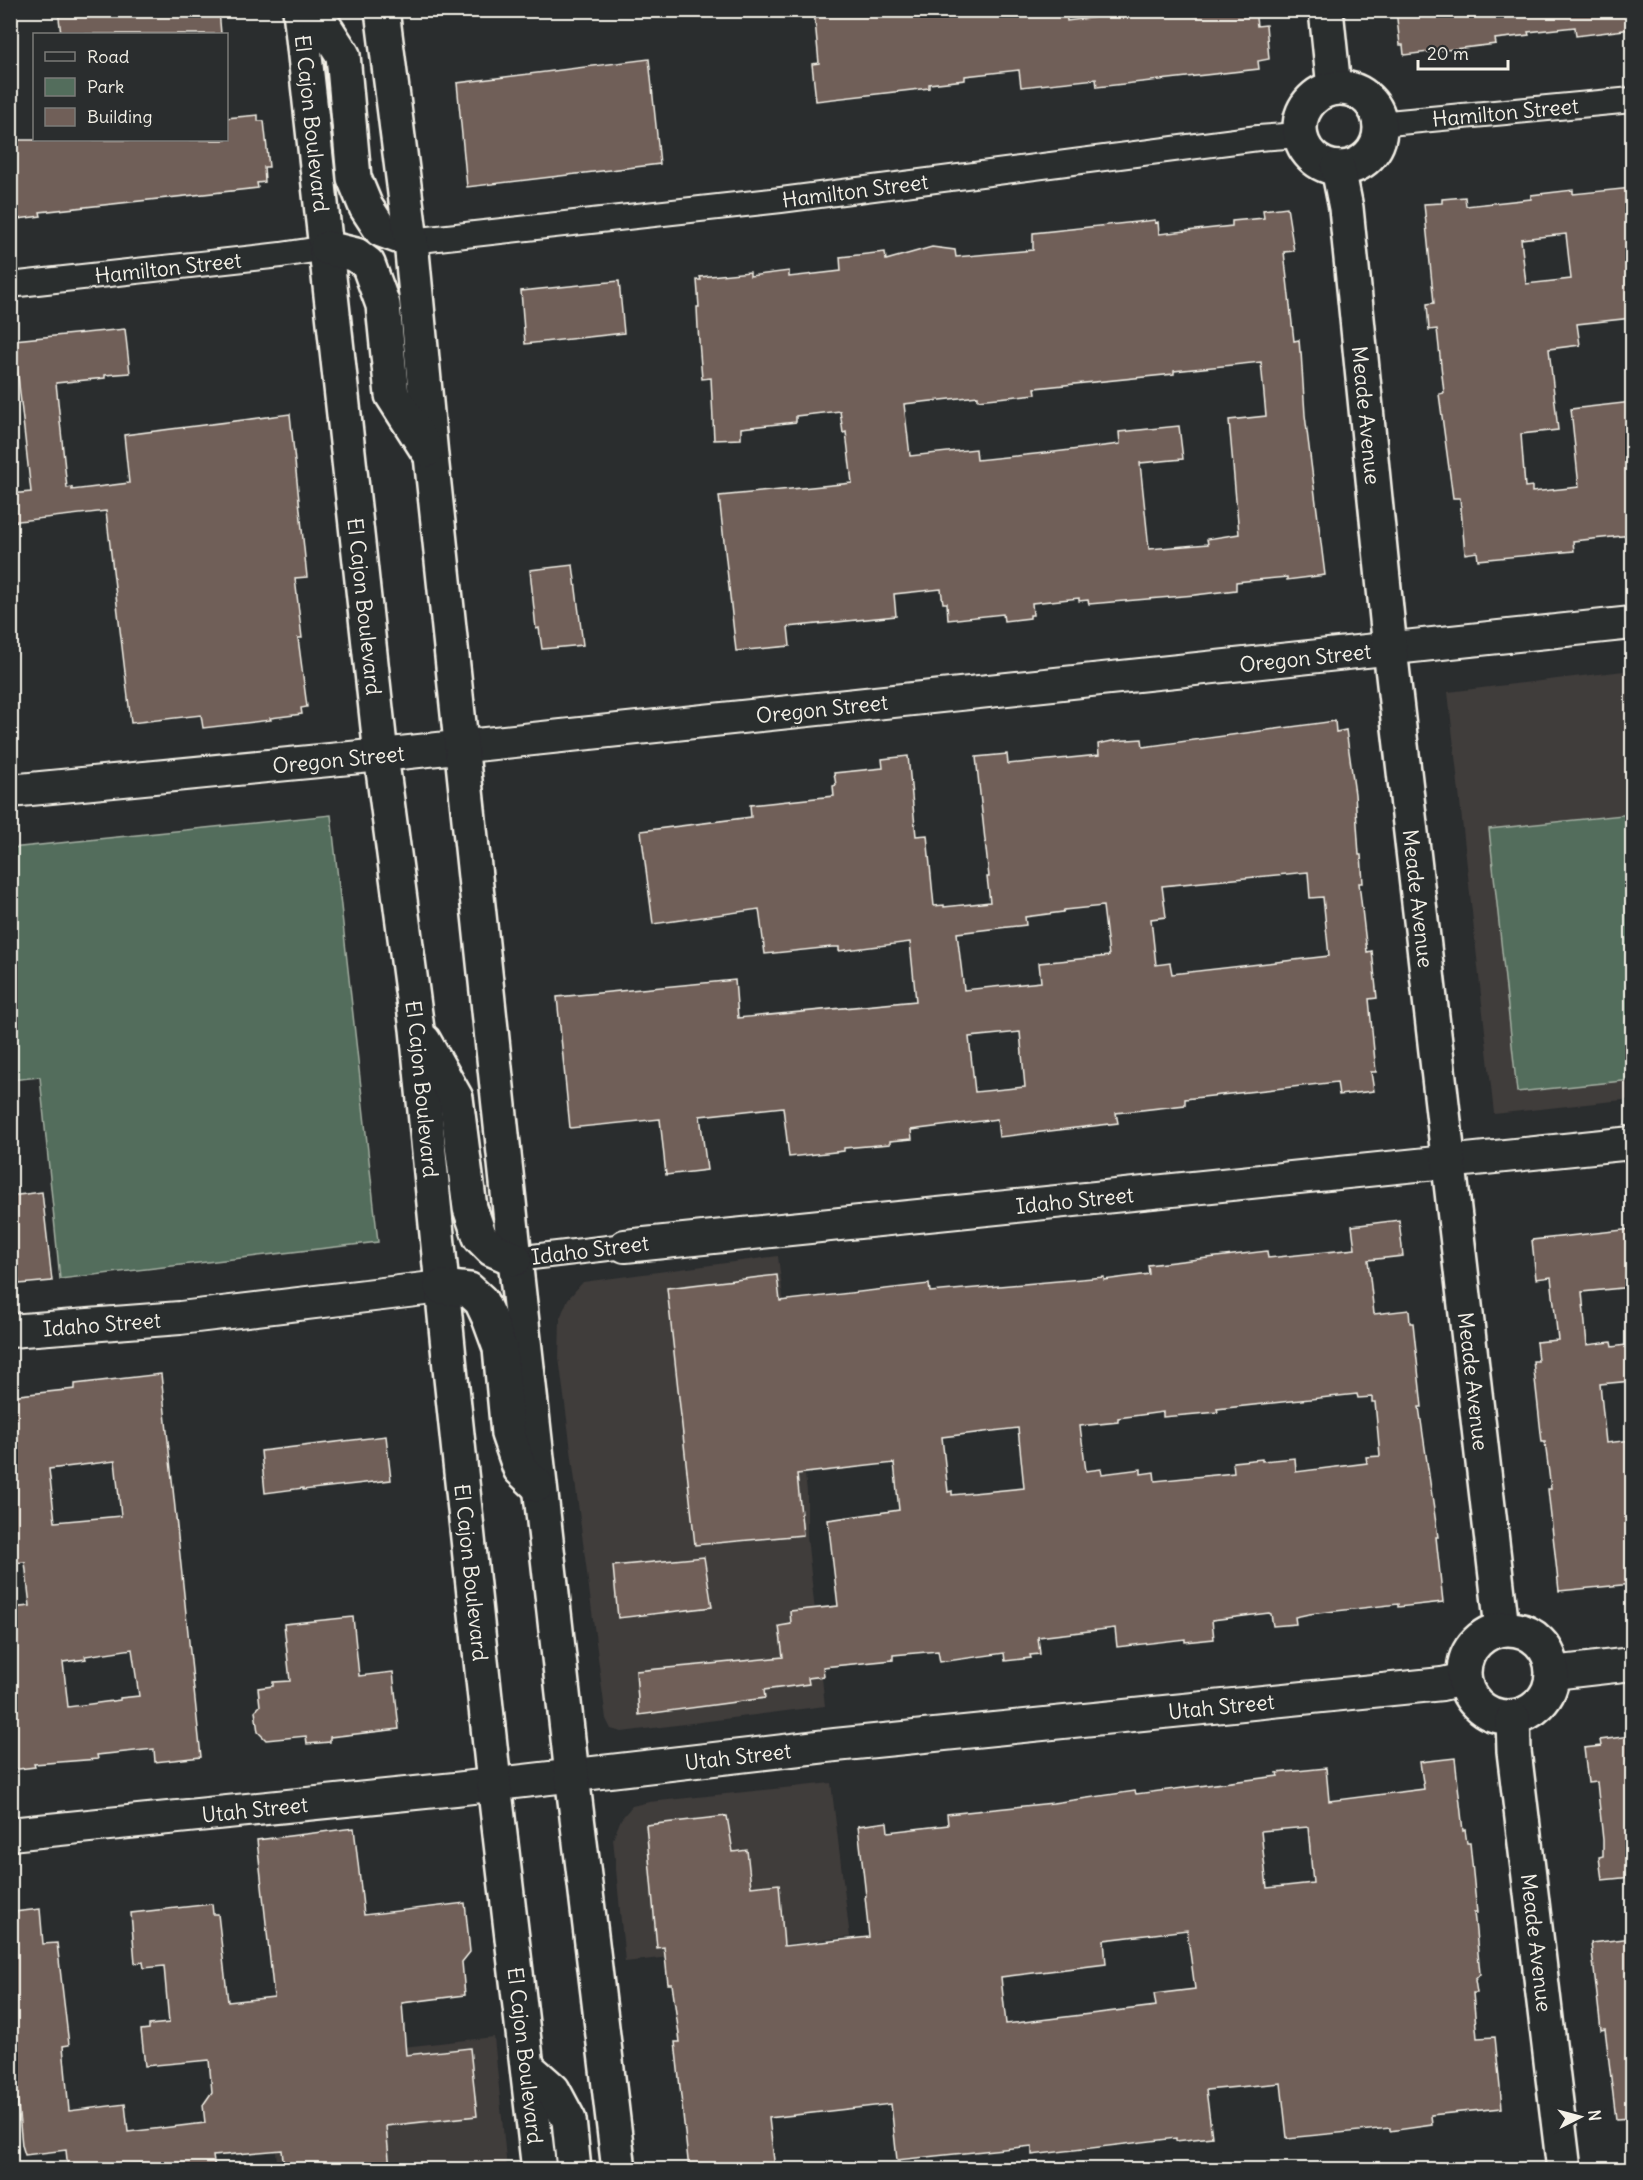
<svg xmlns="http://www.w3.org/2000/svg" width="1643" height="2180" font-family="Delius,sans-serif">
	<rect width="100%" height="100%" fill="#2a2d2e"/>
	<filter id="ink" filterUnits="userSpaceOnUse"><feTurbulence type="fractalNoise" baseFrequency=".0167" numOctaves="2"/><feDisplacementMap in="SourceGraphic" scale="12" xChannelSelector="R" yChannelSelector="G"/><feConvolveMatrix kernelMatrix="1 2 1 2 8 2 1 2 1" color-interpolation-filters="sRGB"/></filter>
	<g filter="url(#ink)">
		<!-- built -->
		<g fill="#3f3c3b">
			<path d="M1632,670V1099L1494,1114L1448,692Z"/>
			<path d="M778,1256L807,1491V1536L825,1706L622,1732L611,1729L606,1719L559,1358L560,1318L568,1299L583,1282Z"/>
			<path d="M831,1783L850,1937L625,1962L613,1839L621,1819L632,1806L649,1802Z"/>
			<path d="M494,2037L507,2169H278L265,2062Z"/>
		</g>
		<!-- green -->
		<g fill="#536d5c" stroke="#a4afa2" stroke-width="1.5">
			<path d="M1632,814V1080L1517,1092L1489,829Z"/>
			<path d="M331,815L378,1242L60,1279L40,1077L11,1080V848Z"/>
		</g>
		<!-- building -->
		<g fill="#705f58" stroke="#f4f1e8" stroke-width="1.5" fill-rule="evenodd">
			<path d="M58,10H219L221,34H61Z"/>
			<path d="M814,10H1066L1067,21L1135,12V10H1255L1257,26L1266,25L1269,59L1258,61L1259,69L1097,87L1096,79L1021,87L1019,70L965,76V80L929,84V88L816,101L812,64L819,63Z"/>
			<path d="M1396,10H1632V29L1576,36L1575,27L1528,32L1529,35L1495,39L1496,44L1404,55L1403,45H1400Z"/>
			<path d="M649,59L660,164L467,187L457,83Z"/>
			<path d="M258,115V121H264L269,167H264L265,182L257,183L258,188L40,212L41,216L10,220V140H226V118Z"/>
			<path d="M1632,188V318L1577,324L1580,345L1549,349L1558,430L1521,434L1525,487L1532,486V492L1579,487L1571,409L1632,402V535L1573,541L1574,551L1478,560L1477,552L1465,554L1460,498H1453L1439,394L1444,393L1437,329L1429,330L1427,304L1434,303L1424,204L1442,203V199L1465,197L1466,206L1531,199V195L1573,190V194ZM1566,234L1571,279L1526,284L1521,239Z"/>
			<path d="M1287,207L1294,251L1284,252L1294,341L1299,340L1300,352H1301L1305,415L1325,575L1287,580V577L1236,582V590L1195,595L1089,604L1088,600L1079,601V598L1032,603L1033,615H1030V618L1004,621L1003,614L948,620L947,603H943L941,589L894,594L896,616L788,627L790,646L736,651L719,496L852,483L846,432L843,433L840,411L796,416V422L741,428V439L714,440L711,378L702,379L698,328L697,307H699L697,280H701L700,277L750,272V276L789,271V277L841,271L840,257L885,252L886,260L932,247L955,250L956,257L1033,250V233L1155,220V223L1158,222L1159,234L1232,226V221L1264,218L1263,210ZM1261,362L1266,416L1229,420L1239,534L1207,539L1208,544L1149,549L1140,463L1183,459L1179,426L1119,432L1120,444L1054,452L977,460L976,449L910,456L904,404L978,396V400L1036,394L1035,388L1174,374V371Z"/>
			<path d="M619,281L624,333L525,344L521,291Z"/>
			<path d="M125,329L130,373L105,375V378L56,383L67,488L72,487V490L129,483L124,435L290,414L307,577L295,578L302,638H298L307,707L301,708L302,714L270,718L271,720L203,728L201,715L131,723L106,511L10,522V494L31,492L14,340Z"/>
			<path d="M573,565L583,645L542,649L539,628L536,629L530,570Z"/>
			<path d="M1335,721L1336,732L1346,730L1355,794L1359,855H1361L1363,883H1359L1367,952L1372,951L1377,998L1369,999L1376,1072H1371L1374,1091L1339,1095L1337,1082L1185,1099V1105L1116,1113L1118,1123L999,1137L997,1119L911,1130L912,1139L890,1141V1144L844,1148V1151L789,1157L783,1107L700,1116L707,1170L666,1175L660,1119L570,1128L557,997L735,980L738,1018L916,1001L910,942L839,951V947H832L765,954L759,909L653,924L641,831L751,817L750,805L834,796L833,786L836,785L834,773L883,768L882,759L908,756L916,836L927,835L934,906L944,905V907L990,902L987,877H989L976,757L1007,754L1008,764L1099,755L1098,744L1112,741L1142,739L1143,747ZM1308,872L1310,898L1323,897L1329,956L1172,974L1170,963L1156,965L1151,919L1166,917L1162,886ZM1103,906L1109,956L1039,963L1041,982L964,990L957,933L1026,925L1025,917L1063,912L1064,910ZM1020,1032L1025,1087L975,1092L969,1037Z"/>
			<path d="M42,1192L52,1281L19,1284L10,1215V1196Z"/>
			<path d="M1399,1220L1403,1256L1368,1260L1374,1314L1409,1310L1410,1323H1413L1422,1407H1419L1438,1537H1436L1443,1602L1398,1607V1604L1309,1614L1295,1617L1296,1624L1273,1626L1271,1614L1269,1613L1212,1620L1214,1639L1185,1642V1639L1117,1647L1115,1628L1038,1637L1040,1654L1030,1655L1031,1658L1005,1661L1004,1653L940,1662L938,1651L893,1655V1660L823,1667L824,1676L808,1678L809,1684L764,1690L765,1698L639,1715L636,1671L783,1657L779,1626L791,1624L790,1611L838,1606L828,1520L899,1510L894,1463L797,1474L803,1535L695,1545L667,1288L777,1275L780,1301L929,1284L930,1292L1104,1277V1280L1149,1274L1148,1265L1267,1251L1268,1258L1355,1249L1352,1226ZM1357,1394L1358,1398L1372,1397V1402H1375L1380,1456L1366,1457L1367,1463L1296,1472L1295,1458L1262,1461V1459L1233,1462L1234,1473L1155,1481L1154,1472L1141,1474V1469L1102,1474L1101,1469L1086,1471L1080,1426L1118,1422V1418L1163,1412V1417L1218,1412L1217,1409ZM1018,1428L1024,1488L952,1495V1491L948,1492L942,1437Z"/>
			<path d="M1632,1229V1287L1582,1292L1587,1345L1611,1342L1612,1347L1632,1344V1381L1600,1384L1606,1443L1632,1440V1584L1559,1591L1548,1489H1551L1545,1442H1542L1533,1361H1538L1536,1342L1558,1340L1551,1277L1536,1279L1532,1240Z"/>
			<path d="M161,1374L201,1757L155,1762L154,1749L97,1755L98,1759L34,1764L35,1767L10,1770V1608L30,1606L25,1562L10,1563V1528H14L11,1504H14L10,1475V1396L75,1389V1384ZM115,1461L121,1516L55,1522L49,1469ZM132,1649L139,1696L120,1698V1700L68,1707L63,1662L86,1659L85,1656Z"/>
			<path d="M386,1436L391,1480L303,1490V1488L265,1493L261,1451Z"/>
			<path d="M704,1557L712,1607L618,1618L613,1566Z"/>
			<path d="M353,1617L359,1676L393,1672L399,1729L330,1737V1742L307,1744L306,1736L266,1740L258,1732L255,1711L260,1706L258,1688L273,1686V1682L290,1681L284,1624Z"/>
			<path d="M1630,1736L1632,1764V1877L1602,1880L1599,1857L1603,1856V1840L1597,1782L1588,1783L1584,1748L1601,1746L1600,1740Z"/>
			<path d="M1455,1758L1463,1831L1465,1830L1467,1843H1470L1477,1913H1474L1475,1921L1480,1974L1475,1980L1477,1993H1473L1477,2038L1495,2037L1502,2108L1431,2115L1432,2125L1390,2131V2128L1287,2138L1281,2083L1206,2090L1212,2137L1176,2141V2138L1032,2155V2146L897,2160L891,2104L769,2118L775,2169H689L675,2042H680L672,1984H668L664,1947L657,1948L646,1825L727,1816L733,1852L747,1850L751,1887L779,1884L784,1946L869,1937L865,1896H866L858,1826L887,1822L888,1832L948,1825L947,1814L1053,1803L1135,1791L1136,1794L1278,1776L1277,1773L1326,1768L1329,1801L1424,1789L1420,1762ZM1308,1827L1313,1883L1267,1888L1261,1831ZM1187,1930L1195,1989L1154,1994L1156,2006L1006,2024L1001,1977L1106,1964L1104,1940Z"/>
			<path d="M354,1828L364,1915L465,1903L470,1952L462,1962L465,1995L402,2003L406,2055L470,2048L477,2116L386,2126L390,2169H284L282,2150L213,2156L215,2169H151L148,2163L93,2168V2169H68L66,2150L25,2155L22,2145L16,2085H10V1919L15,1918L14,1912L40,1909L43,1944L57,1943L69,2045L63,2046L69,2111L125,2104L128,2132L205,2123L203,2105L212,2092L209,2060L145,2066L141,2030L149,2029V2025L169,2023L164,1966L144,1968L143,1962L135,1963L131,1913L212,1904L213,1914H218L228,2002L274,1997L257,1840Z"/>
			<path d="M1632,1938V2118L1616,2119L1605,2029L1601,2030L1591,1943Z"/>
		</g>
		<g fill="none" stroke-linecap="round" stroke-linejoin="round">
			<defs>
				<g id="minor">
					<path id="s1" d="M1378,124L1632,100"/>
					<path id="s2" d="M411,241L781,200L1258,138L1300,135"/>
					<path id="s3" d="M10,285L281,255L327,248"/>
					<path d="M515,1259L625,1246"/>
				</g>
				<g id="tertiary">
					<path id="s4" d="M10,791L381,755L1632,623"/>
					<path id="s5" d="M625,1246L1632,1143"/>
					<path id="s6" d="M10,1331L180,1318L441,1287"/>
					<path d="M1553,1673L1632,1664"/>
					<path id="s7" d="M10,1834L455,1789L835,1745L1442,1684L1464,1679"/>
				</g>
				<g id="secondary">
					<path d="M1326,10L1334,88"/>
					<circle cx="1340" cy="128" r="40"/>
					<path id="s8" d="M1338,168L1346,208L1390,649L1502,1629"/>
					<circle cx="1508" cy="1673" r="44"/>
					<path id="s9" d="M1513,1718L1514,1751L1564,2170"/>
				</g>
				<g id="primary">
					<path id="s10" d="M300,10L381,755L417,1029L451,1378L494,1783L539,2170"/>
					<path d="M314,10L343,55L354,178L366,207L381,230L411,241"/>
					<path d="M382,10L411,241L431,456L515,1259L572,1775L619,2170"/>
					<path d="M327,248L356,255L368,264L383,305L392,395L427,450"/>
					<path d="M424,1041L456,1098L470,1208L480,1237L492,1249L515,1259"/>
					<path d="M441,1287L469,1290L481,1301L489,1318L500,1348L508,1434L520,1469L537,1485"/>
					<path d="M528,2068L553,2090L569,2120L574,2170"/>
				</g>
			</defs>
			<!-- minor casing -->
			<use href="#minor" stroke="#f4f1e8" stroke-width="28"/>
			<!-- tertiary casing -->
			<use href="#tertiary" stroke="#f4f1e8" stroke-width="36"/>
			<!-- secondary casing -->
			<use href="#secondary" stroke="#f4f1e8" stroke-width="38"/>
			<!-- primary casing -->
			<use href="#primary" stroke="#f4f1e8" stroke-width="38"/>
			<!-- minor -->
			<use href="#minor" stroke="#2a2d2e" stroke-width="24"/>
			<!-- tertiary -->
			<use href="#tertiary" stroke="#2a2d2e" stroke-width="32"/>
			<!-- secondary -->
			<use href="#secondary" stroke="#2a2d2e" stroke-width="33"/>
			<!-- primary -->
			<use href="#primary" stroke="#2a2d2e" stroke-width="33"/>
		</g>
	</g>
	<g text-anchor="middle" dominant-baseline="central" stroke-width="4.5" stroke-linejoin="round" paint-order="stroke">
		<!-- street labels -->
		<g font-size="21" fill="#f4f1e8" stroke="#2a2d2e">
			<text stroke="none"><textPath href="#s1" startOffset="128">Hamilton Street</textPath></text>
			<text stroke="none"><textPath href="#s10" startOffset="114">El Cajon Boulevard</textPath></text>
			<text stroke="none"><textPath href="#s2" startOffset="447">Hamilton Street</textPath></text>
			<text stroke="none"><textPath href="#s3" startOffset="159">Hamilton Street</textPath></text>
			<text stroke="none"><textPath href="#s8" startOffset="249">Meade Avenue</textPath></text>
			<text stroke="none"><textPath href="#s10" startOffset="600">El Cajon Boulevard</textPath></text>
			<text stroke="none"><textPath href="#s4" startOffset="1302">Oregon Street</textPath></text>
			<text stroke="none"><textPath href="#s4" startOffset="816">Oregon Street</textPath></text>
			<text stroke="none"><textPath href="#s4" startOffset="330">Oregon Street</textPath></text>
			<text stroke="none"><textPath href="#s8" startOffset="735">Meade Avenue</textPath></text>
			<text stroke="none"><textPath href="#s10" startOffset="1086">El Cajon Boulevard</textPath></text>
			<text stroke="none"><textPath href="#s5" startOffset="452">Idaho Street</textPath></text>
			<text transform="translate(590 1250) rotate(-7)">Idaho Street</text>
			<text stroke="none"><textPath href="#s6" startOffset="92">Idaho Street</textPath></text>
			<text stroke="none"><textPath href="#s8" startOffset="1221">Meade Avenue</textPath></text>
			<text stroke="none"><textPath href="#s10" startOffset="1572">El Cajon Boulevard</textPath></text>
			<text stroke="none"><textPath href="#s7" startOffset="1218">Utah Street</textPath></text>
			<text stroke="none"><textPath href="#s7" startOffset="732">Utah Street</textPath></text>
			<text stroke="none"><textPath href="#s7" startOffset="246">Utah Street</textPath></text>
			<text stroke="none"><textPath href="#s9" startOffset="226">Meade Avenue</textPath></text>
			<text stroke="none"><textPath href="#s10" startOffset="2058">El Cajon Boulevard</textPath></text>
		</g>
	</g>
	<!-- margin -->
	<rect width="1643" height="2180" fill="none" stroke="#2a2d2e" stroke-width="36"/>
	<rect x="18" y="18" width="1607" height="2144" fill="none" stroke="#f4f1e8" stroke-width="2" filter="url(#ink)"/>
	<!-- legend -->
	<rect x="33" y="33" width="195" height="108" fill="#2a2d2e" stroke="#7b7b78" stroke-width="1.5"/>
	<rect x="45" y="52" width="30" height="9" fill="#2a2d2e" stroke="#7b7b78" stroke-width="1.5"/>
	<text x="87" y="63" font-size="18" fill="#f4f1e8">Road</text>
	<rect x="45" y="78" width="30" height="18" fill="#536d5c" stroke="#7b7b78" stroke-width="1.5"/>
	<text x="87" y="93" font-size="18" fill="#f4f1e8">Park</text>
	<rect x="45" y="108" width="30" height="18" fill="#705f58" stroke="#7b7b78" stroke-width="1.5"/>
	<text x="87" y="123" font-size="18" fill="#f4f1e8">Building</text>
	<!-- north arrow -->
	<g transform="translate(1580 2117) rotate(84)" stroke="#2a2d2e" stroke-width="4.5" paint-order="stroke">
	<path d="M0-4.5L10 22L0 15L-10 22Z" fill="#f4f1e8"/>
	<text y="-9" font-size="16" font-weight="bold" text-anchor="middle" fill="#f4f1e8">N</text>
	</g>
	<!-- scale -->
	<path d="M1418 60v9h90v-9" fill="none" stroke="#f4f1e8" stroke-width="3"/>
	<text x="1427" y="60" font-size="18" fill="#f4f1e8" stroke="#2a2d2e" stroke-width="4.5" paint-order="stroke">20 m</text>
</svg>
